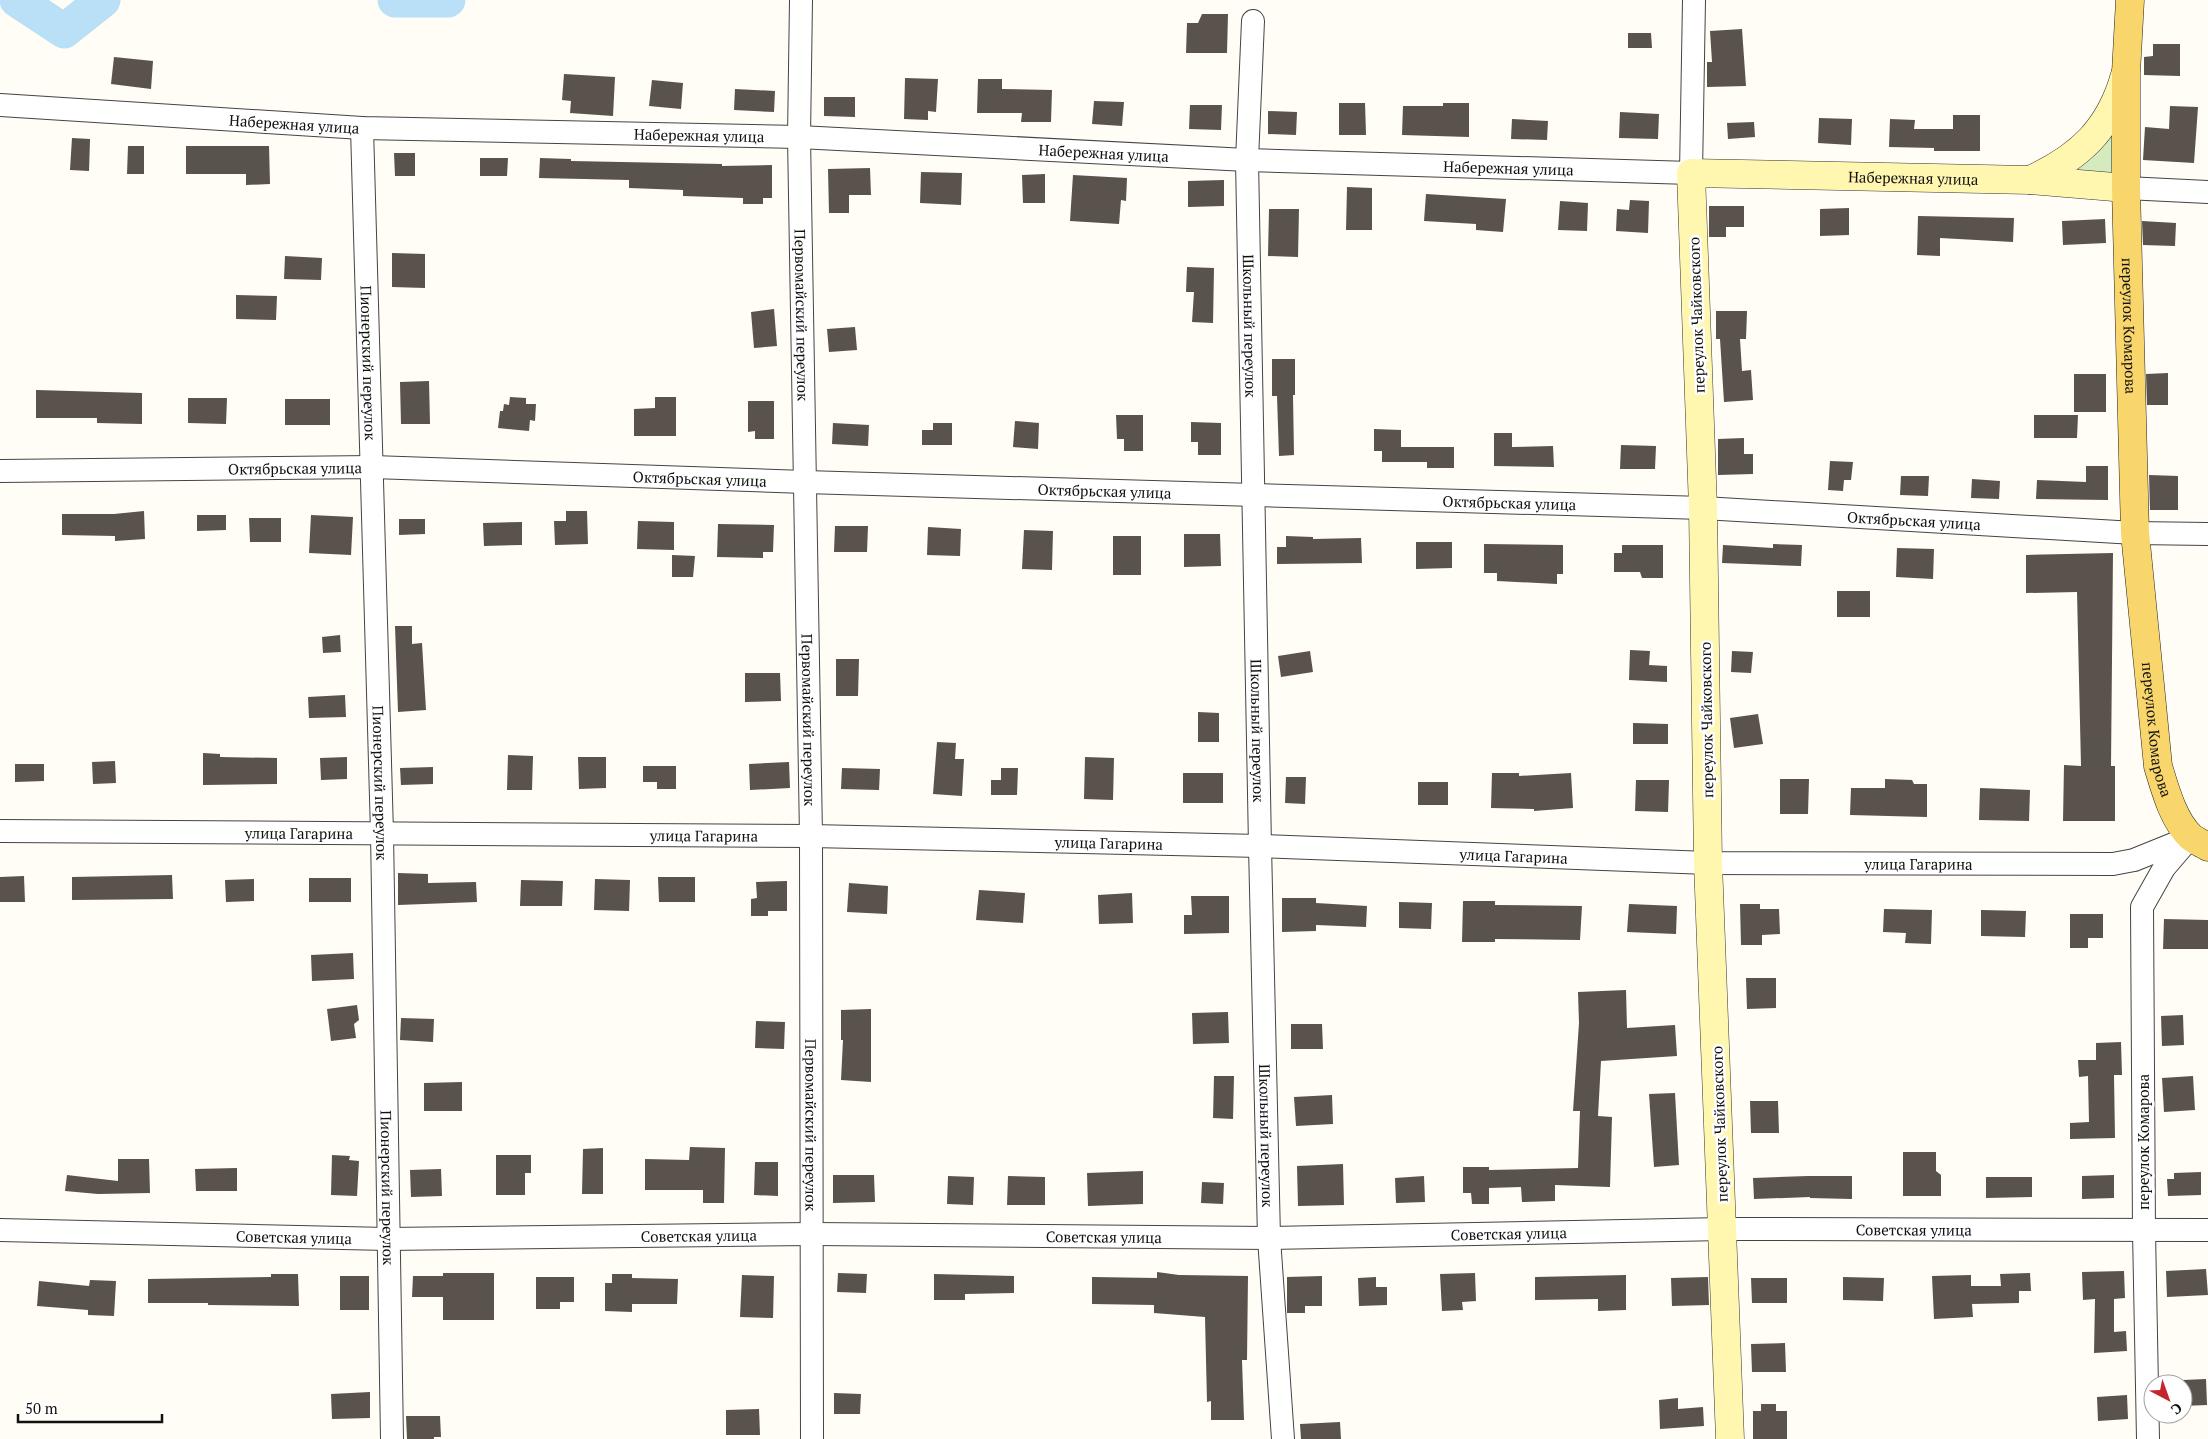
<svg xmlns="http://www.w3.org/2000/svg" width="2208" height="1439" font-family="'PT Serif',serif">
	<rect width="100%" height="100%" fill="#fffdf5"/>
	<!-- green -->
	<path fill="#d5ebbd" d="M2114,127L2113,172L2061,177Z"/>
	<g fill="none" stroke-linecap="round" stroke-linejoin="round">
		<!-- river -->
		<g stroke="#b9e0f7" stroke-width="35">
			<path d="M17,0L64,31L103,0"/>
			<path d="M395,0H448"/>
		</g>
	</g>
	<!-- building -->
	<g fill="#5a524d">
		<path d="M1202,14H1228L1227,53H1186L1187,23H1198Z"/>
		<path d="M1742,29L1746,86L1707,87V62H1712L1710,31Z"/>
		<path d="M1628,33H1651L1652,48H1628Z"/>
		<path d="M2153,44H2180V76L2144,75V57L2153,56Z"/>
		<path d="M114,57L153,61L151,89L111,84Z"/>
		<path d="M564,74L615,77L613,116L570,113L571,101L562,100Z"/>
		<path d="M905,78L938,79L936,112L928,111V120L904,119Z"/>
		<path d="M978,79H1002V89L1052,90L1051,122H1021L1022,113H977Z"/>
		<path d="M652,80L683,83L681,109L649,106Z"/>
		<path d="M735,89L775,91L774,112L734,110Z"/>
		<path d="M824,97H855V117L824,116Z"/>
		<path d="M1094,101L1124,102L1122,126L1092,124Z"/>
		<path d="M1339,103H1365L1366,135H1339Z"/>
		<path d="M1443,103H1469V137L1402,135L1403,106H1443Z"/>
		<path d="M1190,105H1222L1221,130L1189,129Z"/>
		<path d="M2170,106L2198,107L2194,163L2143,160L2145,127L2169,129Z"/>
		<path d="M1268,111L1297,112L1296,135L1268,134Z"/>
		<path d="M1620,112L1659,114L1658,139L1619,138Z"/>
		<path d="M1953,115H1980V151H1934V148L1889,147L1890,119L1915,120L1914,129H1953Z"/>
		<path d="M1819,118L1852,119L1851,145L1818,143Z"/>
		<path d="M1512,119L1548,121L1547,140L1511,139Z"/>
		<path d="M1754,122L1755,137L1728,139L1727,123Z"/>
		<path d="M72,138L90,139L89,171L70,170Z"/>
		<path d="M128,146H144V174H127Z"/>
		<path d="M186,146H269L270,184L246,185V174H186Z"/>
		<path d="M394,153H415V176H395Z"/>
		<path d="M480,158H508L507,176H480Z"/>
		<path d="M540,158L571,159V161L722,164V166L772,165V198H763V204H743V198L683,196V190L629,188V180L539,178Z"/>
		<path d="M870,168L871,195H849V213H829L828,169Z"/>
		<path d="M921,172L962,173L961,205L920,203Z"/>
		<path d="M1045,174V203H1023L1022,175Z"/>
		<path d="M1073,175L1127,178L1126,201L1121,200L1119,224L1070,221Z"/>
		<path d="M1224,180V206L1188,207V181Z"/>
		<path d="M1347,187L1372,188V230H1346Z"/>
		<path d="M1426,194L1506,199L1503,232L1476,230V224L1424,221Z"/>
		<path d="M1630,200L1649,201L1648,233L1616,231L1617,209L1629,210Z"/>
		<path d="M1560,201L1588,203L1587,231L1558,230Z"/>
		<path d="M1709,206H1744V227H1726V237H1709Z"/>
		<path d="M1849,208V235L1820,236V209Z"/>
		<path d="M1269,209H1299L1298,257L1268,256Z"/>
		<path d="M1918,216L2014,218L2013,242L1940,238V256L1917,255Z"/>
		<path d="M2105,219L2106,243L2063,245L2062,221Z"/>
		<path d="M2142,221L2176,223L2175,246L2143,245Z"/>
		<path d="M392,253L425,254V288L392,287Z"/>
		<path d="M285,256L322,258L321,280L284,279Z"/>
		<path d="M1187,267L1214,268L1213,323L1192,322L1194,292H1186Z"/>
		<path d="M236,295L277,296L276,320L236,319Z"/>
		<path d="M774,309L777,346L754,348L751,312Z"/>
		<path d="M1716,311H1747L1746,339H1740L1742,371L1751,370L1753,400L1724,402L1720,339H1716Z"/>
		<path d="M855,327L857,350L829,352L827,329Z"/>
		<path d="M1272,359H1295V395H1293L1294,455L1279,456L1277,396H1272Z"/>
		<path d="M2168,373V405H2147L2146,374Z"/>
		<rect x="2074" y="374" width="32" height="38"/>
		<path d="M429,381L430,424H401L400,382Z"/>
		<path d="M36,390L142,393V424L97,423V418H36Z"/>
		<path d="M510,397L526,398V404H536L535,421L530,420L529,431L498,428L500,411H503L504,404L509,405Z"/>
		<path d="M655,397H676V436H634V409L655,408Z"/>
		<path d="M188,398H227L226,424L188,423Z"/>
		<rect x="285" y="399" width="45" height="26"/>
		<path d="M748,401H774V439H755V431L748,432Z"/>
		<path d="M1116,415H1143V451H1124V439H1117Z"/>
		<path d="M2034,415H2078L2077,438H2034Z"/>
		<path d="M1015,421L1039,423L1038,449L1013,447Z"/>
		<path d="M1191,422L1221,423V455H1198V442H1191Z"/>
		<path d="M833,423L869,425L868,446L832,444Z"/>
		<path d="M933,423H952V445H922V430H933Z"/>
		<path d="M1374,429L1401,430V447H1454V468H1427V462H1382V451H1374Z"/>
		<path d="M1494,433H1512V447L1553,446L1554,467L1494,466Z"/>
		<path d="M1744,438V454H1753V474L1718,475V439Z"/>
		<path d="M1621,445L1656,446L1655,469H1620Z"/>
		<path d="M1830,461L1853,462L1851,480H1844L1843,491L1828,490Z"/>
		<path d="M2086,466H2108V500L2036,499L2037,480L2086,482Z"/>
		<path d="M2149,475L2178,476V510H2150Z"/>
		<path d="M1901,476H1929L1928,496L1900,495Z"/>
		<path d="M1972,479L2000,481L1999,499L1971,498Z"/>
		<path d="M144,511L145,539L115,541V536L62,535V514H114Z"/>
		<path d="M566,511H587L588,544L555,545L554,521H566Z"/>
		<path d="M197,515H226V530L197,531Z"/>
		<path d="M311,515L353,517L351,555L309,553Z"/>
		<path d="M249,518H281V542H250Z"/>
		<path d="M399,519H425V534L399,535Z"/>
		<path d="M638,521L674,522V550L637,549Z"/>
		<path d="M522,522V545L484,546L483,523Z"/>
		<path d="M718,524L774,525L773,552H763V558L717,557Z"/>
		<path d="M835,526H868L867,552H834Z"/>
		<path d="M928,527L961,529L960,556L927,555Z"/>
		<path d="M1024,530L1053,531L1052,570L1022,569Z"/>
		<path d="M1184,534H1220L1221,566L1184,567Z"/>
		<rect x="1113" y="536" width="28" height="39"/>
		<path d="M1286,536L1313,537V539L1361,538L1362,563L1277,564V547H1286Z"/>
		<path d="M1416,542H1452V568L1416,569Z"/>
		<path d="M1484,544L1563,545V574H1557V584L1497,581V573H1484Z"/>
		<path d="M1773,544L1802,545L1801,566L1722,563L1723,545L1773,548Z"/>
		<path d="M1622,545H1663V578H1642L1640,572H1614V553H1622Z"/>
		<path d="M1897,548L1934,549L1933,579L1896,577Z"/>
		<path d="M2113,553L2111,766H2115V821H2063L2064,765L2081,766L2077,592L2026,593V555Z"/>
		<path d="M672,555L695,556L693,577H672Z"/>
		<rect x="1837" y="591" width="33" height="26"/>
		<path d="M395,626H412V644L422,643L426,710L398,712Z"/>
		<path d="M340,635L341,652L323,653L322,637Z"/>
		<path d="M1630,650L1650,651L1649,665L1667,666V682L1629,680Z"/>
		<path d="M1310,651L1313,672L1281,677L1278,656Z"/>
		<path d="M1732,651L1753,652L1751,673L1731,672Z"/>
		<path d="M836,659H859L858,696H836Z"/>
		<path d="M745,673H780L781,701L745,702Z"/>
		<path d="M345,695L346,717L309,718L308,697Z"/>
		<path d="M1198,712L1219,713V742H1198Z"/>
		<path d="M1758,714L1763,744L1734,748L1730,718Z"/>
		<path d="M1633,723L1668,724V744H1633Z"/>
		<path d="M937,742L956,743L955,759H964L962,796L933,794Z"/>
		<path d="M203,753L220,754V757L277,758V784L203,785Z"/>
		<path d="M508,755L533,756L532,790H507Z"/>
		<path d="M347,757V779L321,780L320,758Z"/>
		<path d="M578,757H606V788L579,789Z"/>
		<path d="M1085,757L1114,758L1113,800L1084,799Z"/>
		<path d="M115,761L116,783L93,784L92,762Z"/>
		<path d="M789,762L790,788L750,790L749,764Z"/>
		<path d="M15,764H44V781L15,782Z"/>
		<path d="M643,766H676V789H657V782H643Z"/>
		<path d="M433,767V784L401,785L400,768Z"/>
		<path d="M842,768L880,769L879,790L841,789Z"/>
		<path d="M1001,768H1018L1017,795H991V780H1001Z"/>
		<rect x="1183" y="773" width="40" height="30"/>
		<path d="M1492,773H1519V776L1571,773L1573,808L1534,811V809L1491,808Z"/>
		<path d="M1286,777H1306L1305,804L1285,803Z"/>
		<path d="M1780,779H1809L1808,814H1780Z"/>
		<path d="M1885,779L1912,780L1914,784H1927V817L1850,815L1851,788H1885Z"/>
		<path d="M1636,780H1669L1668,812L1635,811Z"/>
		<rect x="1418" y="782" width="30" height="23"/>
		<path d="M1980,788L2030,790L2029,821L1979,820Z"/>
		<path d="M398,873L428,874V883L476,882L477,902L398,905Z"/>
		<path d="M172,875L173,899L72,900V877Z"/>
		<path d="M24,876L25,902H0V877Z"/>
		<path d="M658,877H695V902H659Z"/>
		<rect x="309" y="878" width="42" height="24"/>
		<path d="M254,879V901L226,902L225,880Z"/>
		<path d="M595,879L630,880L629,911L594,910Z"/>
		<path d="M521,880L563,881L562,906H520Z"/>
		<path d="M787,881V911H768V916H751V899L757,898L756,882Z"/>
		<path d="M849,883L888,886L887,914L847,912Z"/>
		<path d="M979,890L1025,893L1023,923L976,920Z"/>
		<path d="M1132,893L1133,923L1099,924L1098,895Z"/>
		<path d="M1191,896H1229V933L1184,934V915H1192Z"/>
		<path d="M1282,898H1316V903L1367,906L1366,927L1316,925V931L1282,932Z"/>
		<path d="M1463,901H1495V905L1582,906L1580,940L1495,939V942H1462Z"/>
		<path d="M1399,902L1432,903L1431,929L1399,928Z"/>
		<path d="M1629,904L1677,906L1676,934L1627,932Z"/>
		<path d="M1740,904H1760V909H1779L1780,934L1762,935V945H1741Z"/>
		<path d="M1884,909L1932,910L1931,944L1905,943L1906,933L1883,932Z"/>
		<path d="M1981,910L2026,911L2025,937L1981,936Z"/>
		<path d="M2070,914H2103V938H2088V948H2070Z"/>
		<path d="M2164,919L2208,920V949H2163Z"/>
		<path d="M353,953L354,979L312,981L311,955Z"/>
		<path d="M1746,978H1776V1008L1747,1009Z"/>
		<path d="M1626,990L1627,1028L1675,1025L1677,1056L1601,1061L1598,1116L1612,1117L1610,1187L1555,1185V1201L1522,1202L1521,1187L1489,1188V1204H1472L1471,1193H1463V1167H1489V1170L1578,1168L1580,1111H1573L1579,1023L1578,992Z"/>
		<path d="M357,1005L359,1020L354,1024L356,1038L331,1041L327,1009Z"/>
		<path d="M871,1009V1082L841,1080L843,1040H841V1010Z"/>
		<path d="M1228,1012L1229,1043L1193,1044L1192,1013Z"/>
		<path d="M2183,1015L2184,1045L2162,1046L2161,1016Z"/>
		<path d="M401,1018L434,1019L433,1042L400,1040Z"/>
		<path d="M756,1021L785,1022L784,1049L755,1048Z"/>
		<path d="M1291,1024H1322L1323,1049H1291Z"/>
		<path d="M2121,1042L2122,1075H2114L2115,1138L2070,1139V1123L2089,1122L2088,1076L2079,1077L2078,1060H2096V1043Z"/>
		<path d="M1214,1076H1234L1233,1119L1213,1118Z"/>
		<path d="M2193,1076L2195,1110L2164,1112L2162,1078Z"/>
		<path d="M462,1082V1111H424V1083Z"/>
		<path d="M1675,1093L1679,1165L1654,1167L1649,1094Z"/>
		<path d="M1332,1095L1333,1124L1296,1126L1294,1097Z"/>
		<path d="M1750,1101H1778L1779,1133H1751Z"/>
		<path d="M690,1147L725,1148L724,1203H703V1190H645V1159L689,1160Z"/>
		<path d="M603,1148V1194H582L583,1149Z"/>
		<path d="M1903,1152H1936V1171L1941,1175V1196H1903Z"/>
		<path d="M332,1155L350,1156L349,1160L359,1161L357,1196L331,1195Z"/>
		<path d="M496,1155H531V1173H525V1195H496Z"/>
		<path d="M118,1159H149L150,1193L98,1194L65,1191L67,1175L118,1181Z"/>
		<path d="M755,1162H778V1196L754,1195Z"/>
		<path d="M1343,1164L1344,1205L1298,1206L1297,1166Z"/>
		<path d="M237,1168V1191H196L195,1169Z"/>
		<path d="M441,1169L442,1196L411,1197L410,1170Z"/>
		<path d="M1143,1171V1204L1088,1206L1087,1173Z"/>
		<path d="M2201,1172V1195L2168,1196L2167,1179H2174V1173Z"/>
		<path d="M833,1175H874L875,1202L833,1203Z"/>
		<path d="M2114,1175V1198L2082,1199V1176Z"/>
		<path d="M948,1176L974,1177L973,1205L947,1204Z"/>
		<path d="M1008,1176L1045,1177V1205H1007Z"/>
		<path d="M1424,1176L1425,1202L1396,1203L1395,1178Z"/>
		<path d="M1808,1176H1852V1199L1810,1198V1197L1754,1199L1753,1178Z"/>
		<path d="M1986,1177H2032V1197L1986,1198Z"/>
		<path d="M1202,1182L1224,1183L1223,1204L1201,1203Z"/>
		<path d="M2206,1269L2208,1295L2167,1297L2166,1271Z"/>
		<path d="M2124,1271L2125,1298L2114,1299V1332L2126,1331L2127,1351L2094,1353L2095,1299L2083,1300L2082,1272Z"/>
		<path d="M1157,1272L1179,1275L1248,1276L1247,1360H1242L1244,1420H1211V1401L1207,1402L1205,1317L1154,1313V1305L1092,1304V1277L1157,1278Z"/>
		<path d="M443,1273H494V1320H443V1297H412L413,1276H443Z"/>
		<path d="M838,1273L867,1274L866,1293L837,1292Z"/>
		<path d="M1475,1273L1476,1301L1462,1302L1463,1310L1442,1311L1440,1274Z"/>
		<path d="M2030,1273L2031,1291H2019V1303L1972,1304L1973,1317L1934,1319L1932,1276L1971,1275V1286H2001L2000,1274Z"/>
		<path d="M271,1274H298L299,1306L208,1305V1303H148V1279L271,1277Z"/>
		<path d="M612,1274H632V1278L678,1279L677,1304H632V1312L605,1311V1283H612Z"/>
		<path d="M934,1274L1014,1276V1293L965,1294V1300H934Z"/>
		<path d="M742,1275L774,1276L773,1318L740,1317Z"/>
		<path d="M1626,1275V1310L1598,1311V1299L1535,1300V1277Z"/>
		<rect x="340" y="1276" width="29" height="34"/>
		<path d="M1322,1276V1306H1305V1313H1287V1277Z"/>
		<path d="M536,1277H574V1302H560V1309H536Z"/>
		<path d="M1376,1277V1287H1387V1305L1359,1306L1358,1278Z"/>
		<path d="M1708,1277L1709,1305L1672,1306L1671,1278Z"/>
		<path d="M1843,1277L1884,1278L1883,1301L1843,1300Z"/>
		<path d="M1751,1278H1787V1303H1752Z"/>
		<path d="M90,1280L116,1281L114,1316L88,1315V1310L37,1306L39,1281L89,1286Z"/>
		<path d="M1785,1343L1786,1372H1752L1751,1344Z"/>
		<path d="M2206,1379L2207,1405L2183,1406V1380Z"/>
		<path d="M370,1392V1418L332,1419L331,1394Z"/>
		<path d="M834,1393L861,1394L860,1414H834Z"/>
		<path d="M2127,1395L2128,1419L2098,1421L2097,1397Z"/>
		<path d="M1678,1398V1409L1703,1407L1704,1426L1660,1429L1659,1400Z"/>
		<path d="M1761,1404H1776V1411H1787V1439H1753V1411H1761Z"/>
		<path d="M759,1409L760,1435H726V1410Z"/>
		<path d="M406,1416H440L441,1437H434V1439H407Z"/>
		<path d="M1340,1422L1341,1439H1301L1300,1424Z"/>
	</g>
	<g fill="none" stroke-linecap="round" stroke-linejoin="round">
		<defs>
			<g id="street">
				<path id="s1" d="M801,0L799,137L811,836L812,1439"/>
				<path id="s2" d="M1253,21L1247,160L1260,846L1269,1238L1283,1439"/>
				<path id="s3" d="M0,105L362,128L799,137L1247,160L1691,173L1694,0"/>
				<path id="s4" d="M362,128L382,833L392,1439"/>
				<path d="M2126,188L2208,192"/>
				<path id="s5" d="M0,471L373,467L805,482L1703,508L2135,533L2208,534"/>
				<path id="s6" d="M0,831L811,836L1260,846L1708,863L2113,864L2134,860L2191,837"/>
				<path id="s7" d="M0,1230L387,1239L813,1234L1269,1238L1723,1229L2208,1230"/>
				<path d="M2148,1439L2144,1231L2142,907L2164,868L2188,840"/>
			</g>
			<g id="secondary">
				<path d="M2030,180C2080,157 2110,129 2125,75"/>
				<path id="s8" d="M1730,1439L1708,863L1703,508L1691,173L2030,180L2126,188"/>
			</g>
			<g id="primary">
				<path id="s9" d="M2130,0L2126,73V188L2135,533L2158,766C2165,789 2173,820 2191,837C2196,841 2203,844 2208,847"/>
			</g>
		</defs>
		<!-- street casing -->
		<use href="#street" stroke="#444" stroke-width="24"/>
		<!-- secondary casing -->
		<use href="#secondary" stroke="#333" stroke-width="29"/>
		<!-- primary casing -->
		<use href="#primary" stroke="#222" stroke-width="29"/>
		<!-- street -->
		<use href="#street" stroke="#fff" stroke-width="22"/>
		<!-- secondary -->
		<use href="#secondary" stroke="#fff6b0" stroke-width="28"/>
		<!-- primary -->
		<use href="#primary" stroke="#f9d66b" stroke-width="28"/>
	</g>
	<g text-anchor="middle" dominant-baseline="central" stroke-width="5" stroke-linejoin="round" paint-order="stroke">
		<!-- street labels -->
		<g font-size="15" fill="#111" stroke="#fff">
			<text stroke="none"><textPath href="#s3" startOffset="295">Набережная улица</textPath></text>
			<text stroke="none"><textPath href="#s3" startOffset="700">Набережная улица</textPath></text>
			<text stroke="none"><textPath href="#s3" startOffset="1105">Набережная улица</textPath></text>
			<text stroke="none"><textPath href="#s3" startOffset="1510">Набережная улица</textPath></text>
			<text stroke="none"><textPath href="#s8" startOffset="1489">Набережная улица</textPath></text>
			<text stroke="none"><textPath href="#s1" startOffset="315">Первомайский переулок</textPath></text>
			<text transform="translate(1696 315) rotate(-92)">переулок Чайковского</text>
			<text stroke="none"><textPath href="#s2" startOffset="305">Школьный переулок</textPath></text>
			<text stroke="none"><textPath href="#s9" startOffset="326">переулок Комарова</textPath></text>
			<text stroke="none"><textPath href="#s4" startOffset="235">Пионерский переулок</textPath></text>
			<text stroke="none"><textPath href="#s5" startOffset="295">Октябрьская улица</textPath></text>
			<text stroke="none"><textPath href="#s5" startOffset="700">Октябрьская улица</textPath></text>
			<text stroke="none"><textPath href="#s5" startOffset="1105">Октябрьская улица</textPath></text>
			<text stroke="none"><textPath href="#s5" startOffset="1510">Октябрьская улица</textPath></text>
			<text stroke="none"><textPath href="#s5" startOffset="1915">Октябрьская улица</textPath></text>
			<text stroke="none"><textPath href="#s1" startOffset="720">Первомайский переулок</textPath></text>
			<text transform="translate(1706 720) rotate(-91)">переулок Чайковского</text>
			<text stroke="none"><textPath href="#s2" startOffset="710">Школьный переулок</textPath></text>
			<text stroke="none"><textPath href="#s9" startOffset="731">переулок Комарова</textPath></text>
			<text stroke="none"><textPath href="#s4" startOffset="655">Пионерский переулок</textPath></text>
			<text stroke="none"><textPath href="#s6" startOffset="299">улица Гагарина</textPath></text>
			<text stroke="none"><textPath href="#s6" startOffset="704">улица Гагарина</textPath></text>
			<text stroke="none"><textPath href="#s6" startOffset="1109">улица Гагарина</textPath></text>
			<text stroke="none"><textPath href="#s6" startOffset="1514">улица Гагарина</textPath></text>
			<text stroke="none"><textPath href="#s6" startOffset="1919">улица Гагарина</textPath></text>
			<text stroke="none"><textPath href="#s1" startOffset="1125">Первомайский переулок</textPath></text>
			<text transform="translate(1719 1124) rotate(-92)">переулок Чайковского</text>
			<text stroke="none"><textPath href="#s2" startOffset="1115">Школьный переулок</textPath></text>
			<text transform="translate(2143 1142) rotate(-90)">переулок Комарова</text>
			<text stroke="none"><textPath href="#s4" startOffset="1060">Пионерский переулок</textPath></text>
			<text stroke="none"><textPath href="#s7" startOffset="1914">Советская улица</textPath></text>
			<text stroke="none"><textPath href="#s7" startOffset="1509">Советская улица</textPath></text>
			<text stroke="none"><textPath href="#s7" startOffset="699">Советская улица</textPath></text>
			<text stroke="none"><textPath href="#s7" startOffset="294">Советская улица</textPath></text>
			<text stroke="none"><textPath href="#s7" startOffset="1104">Советская улица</textPath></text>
		</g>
	</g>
	<!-- north arrow -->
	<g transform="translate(2168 1399) rotate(139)"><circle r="24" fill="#ffffff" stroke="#a0a0a0"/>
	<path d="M0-4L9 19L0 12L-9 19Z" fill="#c4262e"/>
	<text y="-8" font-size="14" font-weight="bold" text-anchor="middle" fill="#111111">С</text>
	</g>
	<!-- scale -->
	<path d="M18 1414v8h144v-8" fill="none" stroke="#111111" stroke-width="2.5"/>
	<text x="25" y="1414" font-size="15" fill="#111111" stroke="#ffffff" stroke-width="4" paint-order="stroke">50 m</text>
</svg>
